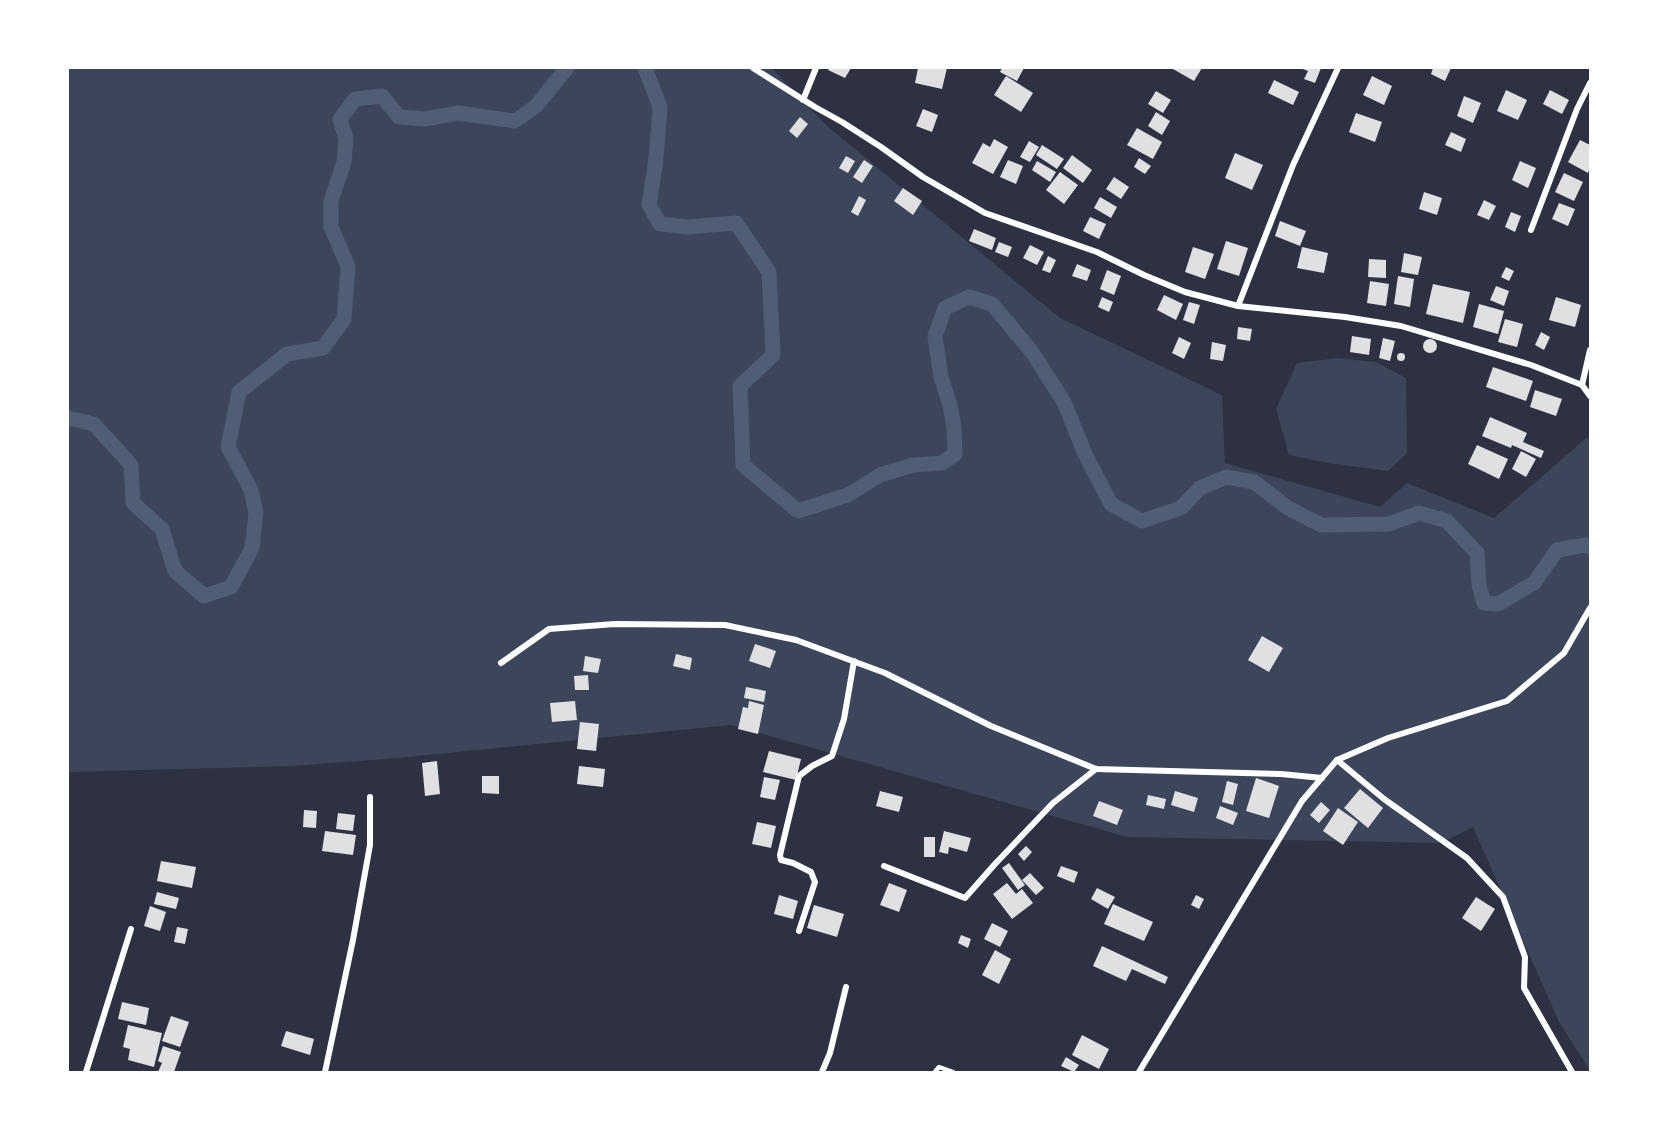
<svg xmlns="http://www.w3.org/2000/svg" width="1658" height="1140" font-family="'Titillium Web',sans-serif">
	<rect width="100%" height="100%" fill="#2d3142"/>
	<!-- green -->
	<g fill="#3c4559">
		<path d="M68,68H772L827,126L1060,318L1222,395L1225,463L1380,507L1407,483L1494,518L1586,438L1590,440V1071L1559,1022L1473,827L1441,843L1127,837L731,725L387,759L292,766L68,772Z"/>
		<path d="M1337,358L1376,362L1406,378L1407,453L1388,471L1328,463L1289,455L1276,409L1297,363Z"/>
	</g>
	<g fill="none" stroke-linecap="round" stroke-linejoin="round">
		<!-- canal -->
		<g stroke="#4f5d75" stroke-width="15">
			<path d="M645,68L660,107L656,159L649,205L660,224L687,227L736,223L769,272L773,355L740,386L743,465L798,511L848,495L880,475L913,465L942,463L955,454L954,427L950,405L941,377L935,336L945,308L969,297L992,304L1032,352L1064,402L1085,454L1111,504L1142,521L1181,508L1200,488L1226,477L1254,482L1288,508L1321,525L1389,524L1419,513L1447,521L1477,553L1479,585L1484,603L1498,604L1534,583L1557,550L1586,545L1590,547"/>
			<path d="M68,418L94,424L131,465L133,503L162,529L175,571L204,596L231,587L252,548L256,513L251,490L228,447L239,392L287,354L323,348L344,319L348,266L331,227V201L344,162L346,139L340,119L355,99L382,96L399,117L425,119L458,113L515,121L536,106L567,68"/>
		</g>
	</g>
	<!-- building -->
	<g fill="#e0e0e3">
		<path d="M830,68H851L845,78L828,70Z"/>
		<path d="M918,68H947L942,89L915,83Z"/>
		<path d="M1002,68H1024L1017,81L1000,72Z"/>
		<path d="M1174,68H1202L1194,81L1173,69Z"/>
		<path d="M1300,68H1321L1315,83L1304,79L1308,71Z"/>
		<path d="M1433,68H1451L1445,81L1431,74Z"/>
		<path d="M1006,76L1033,93L1021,112L994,95Z"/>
		<path d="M1372,76L1392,86L1384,105L1363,95Z"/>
		<path d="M1274,80L1299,92L1293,105L1268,93Z"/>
		<path d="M1506,90L1527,100L1518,120L1497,111Z"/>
		<path d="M1550,90L1569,100L1562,114L1543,104Z"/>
		<path d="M1156,91L1171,100L1163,113L1148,104Z"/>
		<path d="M1464,96L1481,103L1473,123L1457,116Z"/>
		<path d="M923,109L938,115L932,132L916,126Z"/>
		<path d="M1156,112L1170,121L1162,135L1148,126Z"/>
		<path d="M1356,113L1382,122L1375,142L1349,132Z"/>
		<path d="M800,117L808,124L797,138L789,131Z"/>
		<path d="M1137,128L1162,142L1153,159L1127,145Z"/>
		<path d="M1451,132L1466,139L1461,152L1445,145Z"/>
		<path d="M994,139L1008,147L993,174L972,163L983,143L990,147Z"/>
		<path d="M1580,140L1590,145V167L1588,173L1568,162Z"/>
		<path d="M1029,141L1039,147L1030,162L1020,157Z"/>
		<path d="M1042,145L1064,159L1057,169L1036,155Z"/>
		<path d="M1235,153L1263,165L1252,190L1225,178Z"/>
		<path d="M1072,155L1092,170L1083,183L1063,168Z"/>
		<path d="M846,156L855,161L848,173L839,168Z"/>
		<path d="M1139,158L1151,166L1145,174L1134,167Z"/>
		<path d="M864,160L873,166L862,183L853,177Z"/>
		<path d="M1008,160L1023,166L1016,184L1000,177Z"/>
		<path d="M1037,161L1056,172L1050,182L1032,170Z"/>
		<path d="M1520,161L1536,168L1528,188L1512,180Z"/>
		<path d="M1060,172L1078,185L1064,204L1046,190Z"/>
		<path d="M1564,173L1583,182L1574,201L1555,192Z"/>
		<path d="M1114,177L1129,187L1121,199L1106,189Z"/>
		<path d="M903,188L922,201L913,215L894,201Z"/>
		<path d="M1424,192L1442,198L1437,215L1419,209Z"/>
		<path d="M859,196L866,200L858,216L851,212Z"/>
		<path d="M1100,197L1117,207L1111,218L1094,208Z"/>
		<path d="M1484,200L1496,206L1489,220L1477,215Z"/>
		<path d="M1559,203L1575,209L1568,226L1552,219Z"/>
		<path d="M1511,212L1521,216L1515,232L1505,227Z"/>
		<path d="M1090,217L1106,224L1099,239L1083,231Z"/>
		<path d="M1280,221L1306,231L1300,246L1275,236Z"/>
		<path d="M974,229L996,238L992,250L969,241Z"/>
		<path d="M1226,241L1248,248L1239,276L1217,269Z"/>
		<path d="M999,242L1012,247L1008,257L995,252Z"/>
		<path d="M1030,245L1044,252L1037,265L1023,258Z"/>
		<path d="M1193,247L1214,254L1205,279L1185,272Z"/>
		<path d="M1302,247L1328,253L1324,273L1297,268Z"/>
		<path d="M1404,253L1422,257L1418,275L1401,272Z"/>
		<path d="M1048,256L1056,260L1050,273L1042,270Z"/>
		<path d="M1369,259L1386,260V278L1368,277Z"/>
		<path d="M1077,264L1091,270L1087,281L1072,276Z"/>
		<path d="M1506,267L1514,271L1509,281L1501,277Z"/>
		<path d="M1107,270L1121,276L1114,295L1100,289Z"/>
		<path d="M1398,276L1414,279L1410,307L1394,304Z"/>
		<path d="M1370,281L1389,284L1386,306L1367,303Z"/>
		<path d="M1433,284L1470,292L1463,323L1426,314Z"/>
		<path d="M1496,286L1509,291L1504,306L1490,300Z"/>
		<path d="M1164,295L1183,304L1176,320L1157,310Z"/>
		<path d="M1102,297L1113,302L1109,312L1098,307Z"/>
		<path d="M1556,297L1581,305L1575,327L1549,320Z"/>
		<path d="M1189,302L1200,305L1194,324L1183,320Z"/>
		<path d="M1479,304L1504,311L1498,334L1473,327Z"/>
		<path d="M1505,319L1523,324L1517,347L1498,342Z"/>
		<path d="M1238,327L1252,329L1250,341L1237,339Z"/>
		<path d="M1541,332L1550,337L1544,350L1535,345Z"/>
		<path d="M1352,336L1371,339L1369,355L1350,352Z"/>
		<path d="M1179,337L1191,343L1184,359L1172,353Z"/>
		<path d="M1383,338L1395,341L1390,361L1379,358Z"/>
		<circle cx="1430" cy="346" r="7"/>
		<path d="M1212,342L1226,345L1223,361L1210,359Z"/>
		<circle cx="1401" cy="357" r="4"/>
		<path d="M1493,367L1533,381L1526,401L1486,387Z"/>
		<path d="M1535,390L1562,399L1556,416L1530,407Z"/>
		<path d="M1490,417L1527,433L1523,442L1544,451L1541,458L1512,445L1511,448L1482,436Z"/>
		<path d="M1477,445L1508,459L1499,479L1468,464Z"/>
		<path d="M1521,451L1536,459L1526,477L1512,469Z"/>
		<path d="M1262,636L1283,648L1269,672L1248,660Z"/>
		<path d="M755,644L776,651L770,668L749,661Z"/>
		<path d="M676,654L692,658L690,670L673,666Z"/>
		<path d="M585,656L601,659L598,673L583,671Z"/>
		<path d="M588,675L589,690H575L574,676Z"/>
		<path d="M746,687L766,691L764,702L744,698Z"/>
		<path d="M575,701L577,720L552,722L550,703Z"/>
		<path d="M749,701L764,705L758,734L738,729L743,707L748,708Z"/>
		<path d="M580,722L599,724L596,751L577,749Z"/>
		<path d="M769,751L801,759L796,780L763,772Z"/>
		<path d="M437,761L440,794L425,796L422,763Z"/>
		<path d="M579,766L605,769L603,787L577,784Z"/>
		<path d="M482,776H499V794L482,793Z"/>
		<path d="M764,777L780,780L775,800L760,797Z"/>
		<path d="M1256,778L1279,786L1269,818L1246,811Z"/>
		<path d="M1227,781L1238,784L1233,805L1222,802Z"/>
		<path d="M1360,789L1383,808L1368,828L1344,808Z"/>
		<path d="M880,791L903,797L899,812L876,806Z"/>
		<path d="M1175,791L1198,798L1194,812L1171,805Z"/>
		<path d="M1148,795L1166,799L1164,809L1146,805Z"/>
		<path d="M1099,801L1123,810L1117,825L1093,816Z"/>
		<path d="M1321,802L1330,810L1319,823L1310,815Z"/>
		<path d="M1220,806L1238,813L1233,825L1216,818Z"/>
		<path d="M1338,808L1358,822L1343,845L1323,831Z"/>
		<path d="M304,810L317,811L316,828L303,827Z"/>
		<path d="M338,813L355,815L353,831L336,829Z"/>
		<path d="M757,822L776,826L771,848L752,844Z"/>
		<path d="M325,831L356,835L353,855L322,851Z"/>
		<path d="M944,831L971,838L967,852L949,847L948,854L939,852Z"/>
		<rect x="924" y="837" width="11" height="20"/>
		<path d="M1026,846L1032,852L1024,861L1018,854Z"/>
		<path d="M161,861L196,867L192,888L157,881Z"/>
		<path d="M1009,863L1025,885L1018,890L1002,868Z"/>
		<path d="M1061,866L1078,872L1074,883L1057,876Z"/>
		<path d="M1030,873L1044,888L1036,895L1022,880Z"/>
		<path d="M889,883L907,890L899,912L880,905Z"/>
		<path d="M1007,883L1016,894L1022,889L1033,903L1012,919L993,894Z"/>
		<path d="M1097,888L1115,897L1108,909L1091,899Z"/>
		<path d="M157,892L179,898L176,909L154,904Z"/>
		<path d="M779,895L798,901L793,919L774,914Z"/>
		<path d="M1196,895L1204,899L1199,909L1191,905Z"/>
		<path d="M1476,897L1495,909L1481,931L1462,918Z"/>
		<path d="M1113,904L1153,922L1144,941L1104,924Z"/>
		<path d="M814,905L844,914L837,937L807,928Z"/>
		<path d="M150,906L166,912L160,931L144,926Z"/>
		<path d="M992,923L1008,931L1000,947L984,939Z"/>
		<path d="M177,927L188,929L185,944L174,942Z"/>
		<path d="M961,935L971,939L968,948L958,943Z"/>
		<path d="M1102,946L1168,977L1165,984L1132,969L1126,981L1093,966Z"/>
		<path d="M995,950L1011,959L999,984L982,975Z"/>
		<path d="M122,1002L149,1008L146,1025L118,1019Z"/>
		<path d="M171,1016L189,1022L180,1047L162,1041Z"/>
		<path d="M128,1025L162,1033L154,1067L128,1060L130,1049L123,1047Z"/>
		<path d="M286,1031L314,1039L310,1055L281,1046Z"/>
		<path d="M1082,1035L1109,1049L1099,1069L1072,1055Z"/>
		<path d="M163,1046L181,1052L174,1072H158L162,1063L158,1061Z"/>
		<path d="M1066,1057L1079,1065L1074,1072L1061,1066Z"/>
	</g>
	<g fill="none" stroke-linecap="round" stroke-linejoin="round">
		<!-- service -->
		<path stroke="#fff" stroke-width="4.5" d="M935,1072L939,1067L953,1072"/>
		<!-- minor -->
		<g stroke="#fff" stroke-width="6">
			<path d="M753,68L815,107L842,122L881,147L923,177L985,213L1097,252L1144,275L1185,292L1238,306L1345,317L1401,326L1531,365L1582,385"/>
			<path d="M803,100L816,68"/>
			<path d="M1531,230L1577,109L1590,83"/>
			<path d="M1238,306L1293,165L1338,68"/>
			<path d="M1590,350L1582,385L1590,396"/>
			<path d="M501,663L549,629L615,624L725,625L796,640L885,673L991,726L1096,769L1281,774L1322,778"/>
			<path d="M1337,760L1384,799L1467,858L1503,897L1525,957L1524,988L1572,1072"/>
			<path d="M884,866L965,898L995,864L1053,803L1096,769"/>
			<path d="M799,931L815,882L811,872L793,863L781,860L780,855L799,776L812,766L832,756L844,719L854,661"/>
			<path d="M86,1072L131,929"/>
			<path d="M325,1072L353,940L370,845V797"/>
			<path d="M822,1072L830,1053L846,987"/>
			<path d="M1139,1072L1302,801L1337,760L1388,738L1507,701L1564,653L1590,608"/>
		</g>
	</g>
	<!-- border -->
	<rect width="1658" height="1140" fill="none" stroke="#ffffff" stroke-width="138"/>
</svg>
